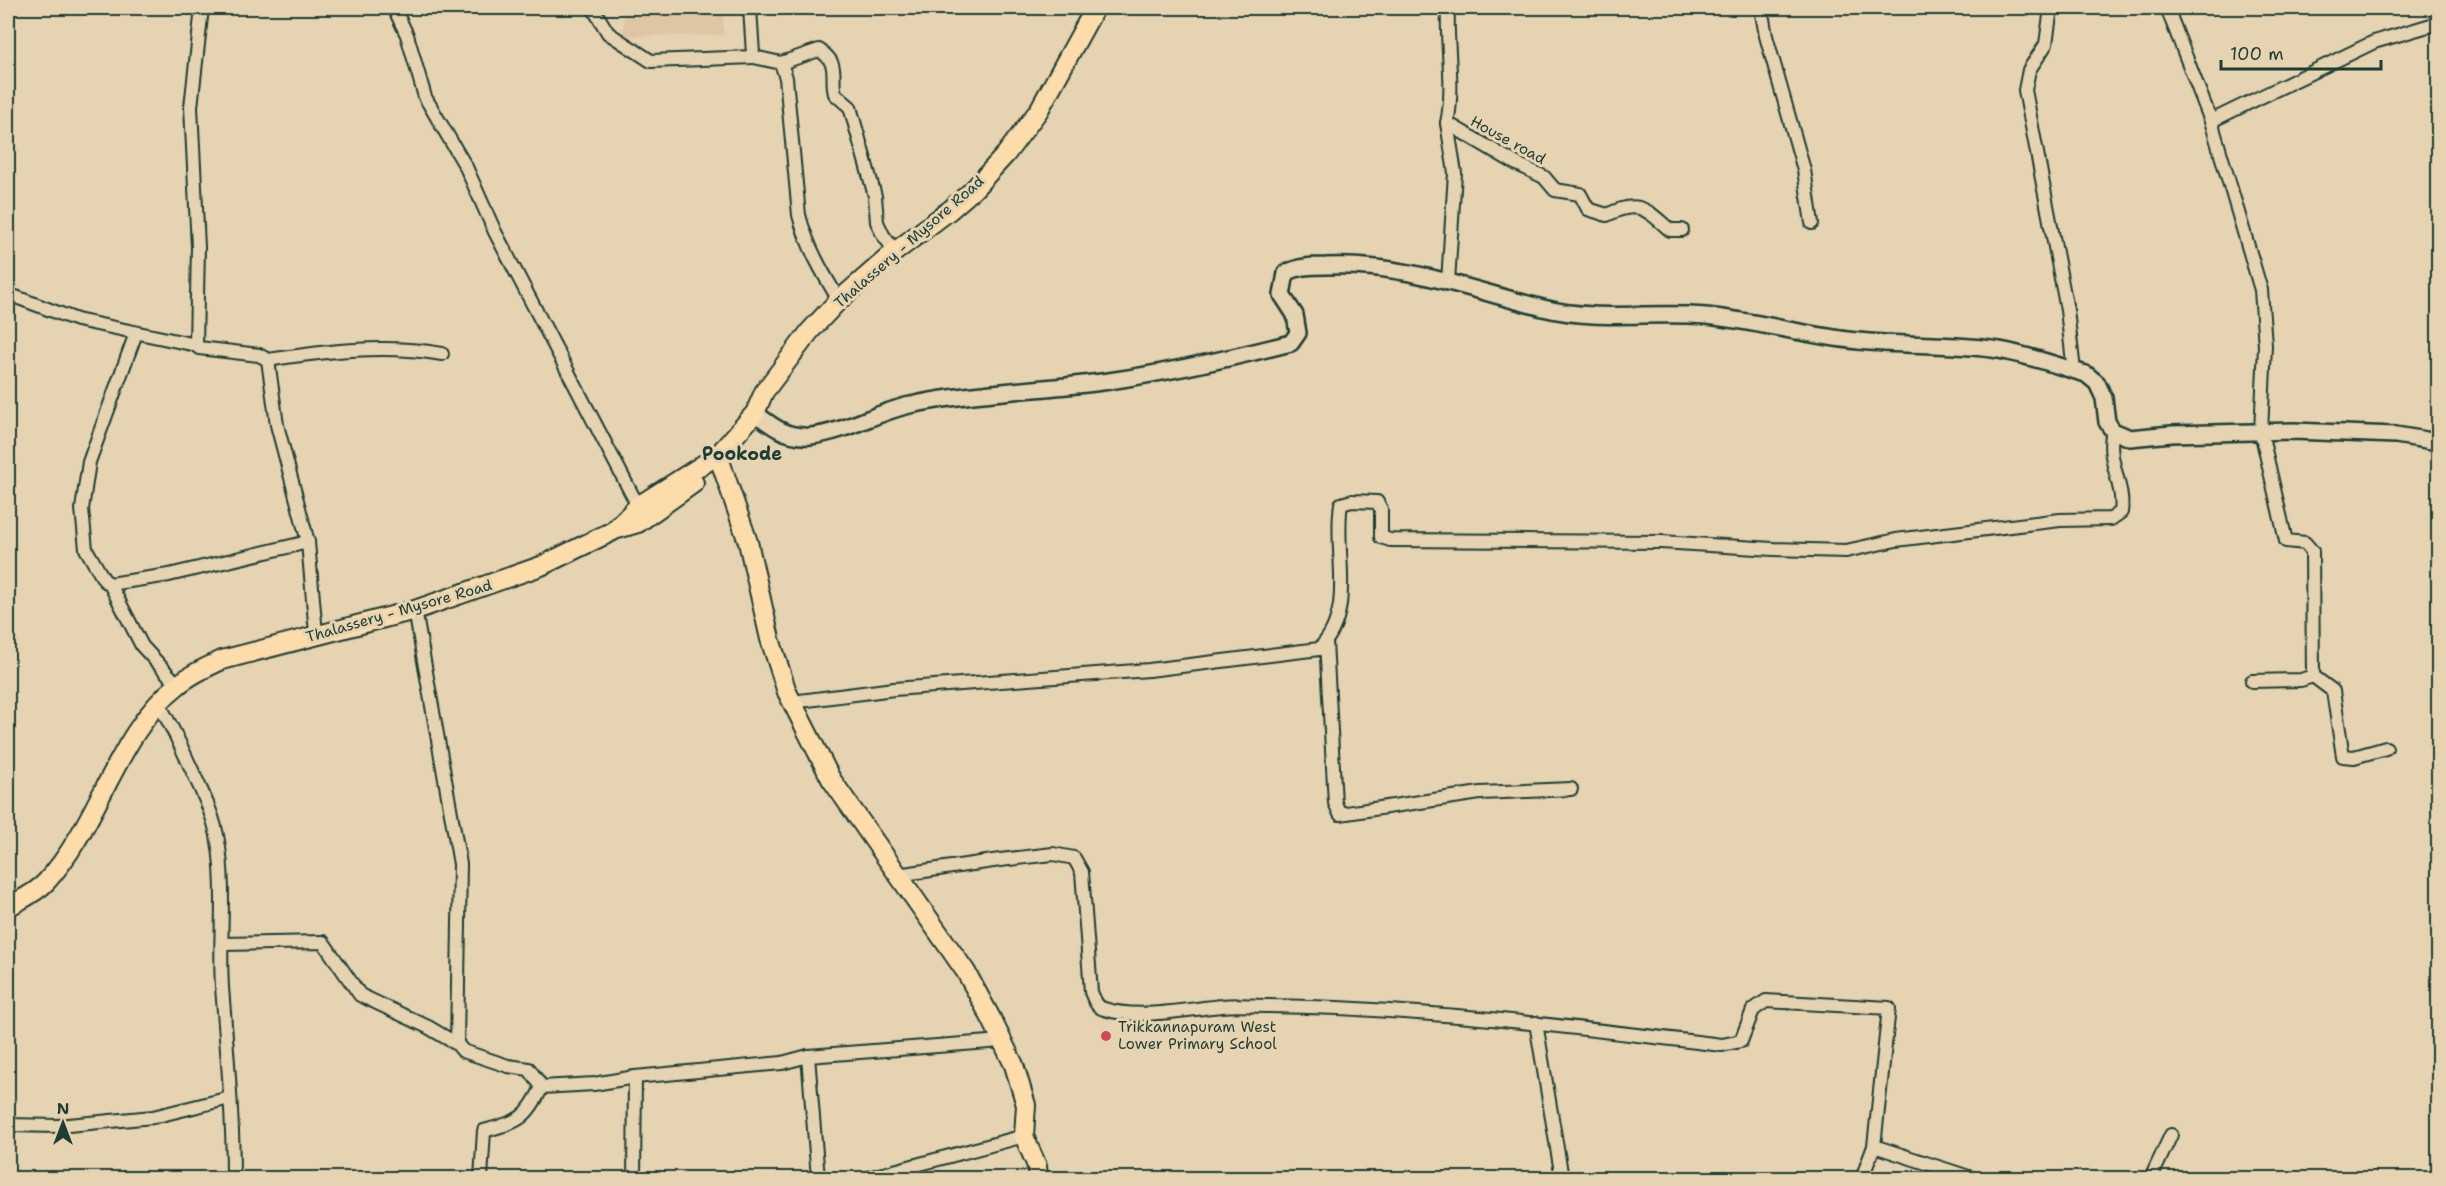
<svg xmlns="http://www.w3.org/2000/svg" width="2446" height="1186" font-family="'Shantell Sans',sans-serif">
	<rect width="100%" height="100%" fill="#e6d3b1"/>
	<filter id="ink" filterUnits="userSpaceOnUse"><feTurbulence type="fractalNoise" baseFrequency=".0167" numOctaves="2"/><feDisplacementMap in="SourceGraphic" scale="12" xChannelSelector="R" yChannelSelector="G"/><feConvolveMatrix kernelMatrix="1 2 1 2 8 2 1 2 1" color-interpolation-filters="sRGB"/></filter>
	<g filter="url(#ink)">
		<!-- built -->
		<path fill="#dfc5a4" d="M624,8H723V35L624,36Z"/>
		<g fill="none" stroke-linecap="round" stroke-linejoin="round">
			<defs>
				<g id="minor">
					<path d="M202,8L191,107L198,247L196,345L199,348L259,355L268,360L277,425L308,542L316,634"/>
					<path d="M394,8L407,35L425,97L466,167L495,232L638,506"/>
					<path d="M593,8L608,33L651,61L754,57"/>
					<path d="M750,8L753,54L754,57L781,63L786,78L799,215C807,246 822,272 839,300"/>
					<path d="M1448,8C1446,46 1455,86 1447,123L1515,163L1544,177L1555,190L1580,194L1588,209L1607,215C1638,199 1646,209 1670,230H1682"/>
					<path d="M1761,8L1766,36L1804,170L1812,223"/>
					<path d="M2051,8L2046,44L2029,70L2025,90L2067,310L2074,371"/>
					<path d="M2167,8L2211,121L2261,290L2265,346L2261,432L2286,541L2305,543L2312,551L2313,676"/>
					<path d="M781,63L819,50C841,64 830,76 835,94L850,107L875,196L877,222L883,235L895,251"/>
					<path d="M2211,121L2374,42L2438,23"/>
					<path d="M1447,123L1455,173L1448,282"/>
					<path d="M8,294L77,320L196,345"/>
					<path d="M136,333L89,462L82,509L86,549L104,580L110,584L142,646L178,685"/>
					<path d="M268,360C326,351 384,344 442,354"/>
					<path d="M110,584L169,575L308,542"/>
					<path d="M415,610L460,864L457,1044"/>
					<path d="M1326,642L1335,803L1340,814L1480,793L1571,789"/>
					<path d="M2313,676L2333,691L2343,756L2354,757L2386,748"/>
					<path d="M2252,681L2301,680L2313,676"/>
					<path d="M792,702L894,689L1149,670L1319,649C1357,611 1333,552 1341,504L1352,501L1377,502L1381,509V537L1390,540L1661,542L1773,549L1846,551L1896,540L2060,520L2111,519L2121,512C2125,485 2105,459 2113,431"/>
					<path d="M158,703C171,724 181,746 191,768C202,792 214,815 218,841C226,889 219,938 222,987C227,1051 233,1114 233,1178"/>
					<path d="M897,875L1000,860L1053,854L1074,858L1082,872L1091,992C1094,999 1096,1007 1104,1009C1139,1020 1187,1009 1222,1006C1237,1004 1253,1006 1268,1006C1420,1008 1571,1027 1722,1045L1741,1041L1753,1010L1766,1001L1889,1008L1874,1146L1862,1178"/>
					<path d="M222,944L323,942L360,995L428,1027L457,1044L463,1051L508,1066L529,1069L542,1087"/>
					<path d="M1536,1023L1562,1178"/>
					<path d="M808,1056L818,1178"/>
					<path d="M8,1125L58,1126L153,1117L230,1098"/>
					<path d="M1874,1146L1972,1178"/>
					<path d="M481,1178L484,1131C519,1121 526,1120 542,1087L594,1084L635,1077L782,1063L808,1056L1002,1041"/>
					<path d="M634,1178L635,1077"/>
					<path d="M868,1178L1024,1136"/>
					<path d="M2151,1178L2171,1135"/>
				</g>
				<path id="tertiary" d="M755,413C773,427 787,438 811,436C847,432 880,410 915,404C980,391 1045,390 1109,381C1171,372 1231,358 1291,343L1298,333L1295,315L1282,295L1286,273C1299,266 1312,266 1326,266C1401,262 1471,290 1543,308C1599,322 1650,311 1706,316C1757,321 1807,336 1858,341C1905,346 1953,343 1999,350C2028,355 2058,366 2086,374L2097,383L2104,398L2107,422L2113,431L2130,438L2171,434L2293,431L2396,435L2438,442"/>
				<g id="primary">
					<path d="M718,455L748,542L770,639L787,692L831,779L966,972L992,1020L1014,1065L1026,1105L1024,1136L1037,1166L1038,1178"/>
					<path d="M618,529L638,523L694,483"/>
					<path d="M8,907C20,900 36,893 46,882C99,825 117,732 178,685C191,674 207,667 222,660L415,610L541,566L613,531L638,506L718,455L755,413L764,392L810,331L837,302L892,254L950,210L973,190L1006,154L1039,110L1095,8"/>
				</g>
			</defs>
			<!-- minor casing -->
			<use href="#minor" stroke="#1f3d34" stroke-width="16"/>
			<!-- tertiary casing -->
			<use href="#tertiary" stroke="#1f3d34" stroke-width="20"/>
			<!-- primary casing -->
			<use href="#primary" stroke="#1f3d34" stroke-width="22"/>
			<!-- minor -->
			<use href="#minor" stroke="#e6d3b1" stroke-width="12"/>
			<!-- tertiary -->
			<use href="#tertiary" stroke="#e6d3b1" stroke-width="15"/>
			<!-- primary -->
			<use href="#primary" stroke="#fddcac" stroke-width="18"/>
		</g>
	</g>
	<!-- markers -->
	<circle fill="#d1495b" stroke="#e6d3b1" stroke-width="2" cx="1106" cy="1036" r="6"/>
	<g text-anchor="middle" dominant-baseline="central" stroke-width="6" stroke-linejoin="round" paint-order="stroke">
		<!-- street labels -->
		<g font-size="15" fill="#1f3d34" stroke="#e6d3b1">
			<text transform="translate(1508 140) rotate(29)">House road</text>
			<text transform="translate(909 242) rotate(-41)">Thalassery - Mysore Road</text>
			<text transform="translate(399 611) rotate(-16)">Thalassery - Mysore Road</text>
		</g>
		<!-- poi labels -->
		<g font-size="15" fill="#1f3d34" stroke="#e6d3b1" text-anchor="start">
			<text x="1118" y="1027">Trikkannapuram West<tspan x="1118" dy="17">Lower Primary School</tspan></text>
		</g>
		<!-- quarter labels -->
		<g font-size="18" font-weight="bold" fill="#1f3d34" stroke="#e6d3b1">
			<text x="742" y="454">Pookode</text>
		</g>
	</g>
	<!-- margin -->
	<rect width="2446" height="1186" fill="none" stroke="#e6d3b1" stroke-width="30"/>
	<rect x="15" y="15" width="2416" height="1156" fill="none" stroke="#1f3d34" stroke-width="2" filter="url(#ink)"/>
	<!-- north arrow -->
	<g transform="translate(63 1123)" stroke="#e6d3b1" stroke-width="4.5" paint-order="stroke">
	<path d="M0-4.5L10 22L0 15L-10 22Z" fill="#1f3d34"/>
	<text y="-9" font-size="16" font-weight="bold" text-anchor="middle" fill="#1f3d34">N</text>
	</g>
	<!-- scale -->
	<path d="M2221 60v9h160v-9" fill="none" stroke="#1f3d34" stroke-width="3"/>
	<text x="2230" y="60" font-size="18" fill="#1f3d34" stroke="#e6d3b1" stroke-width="4.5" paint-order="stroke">100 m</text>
</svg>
